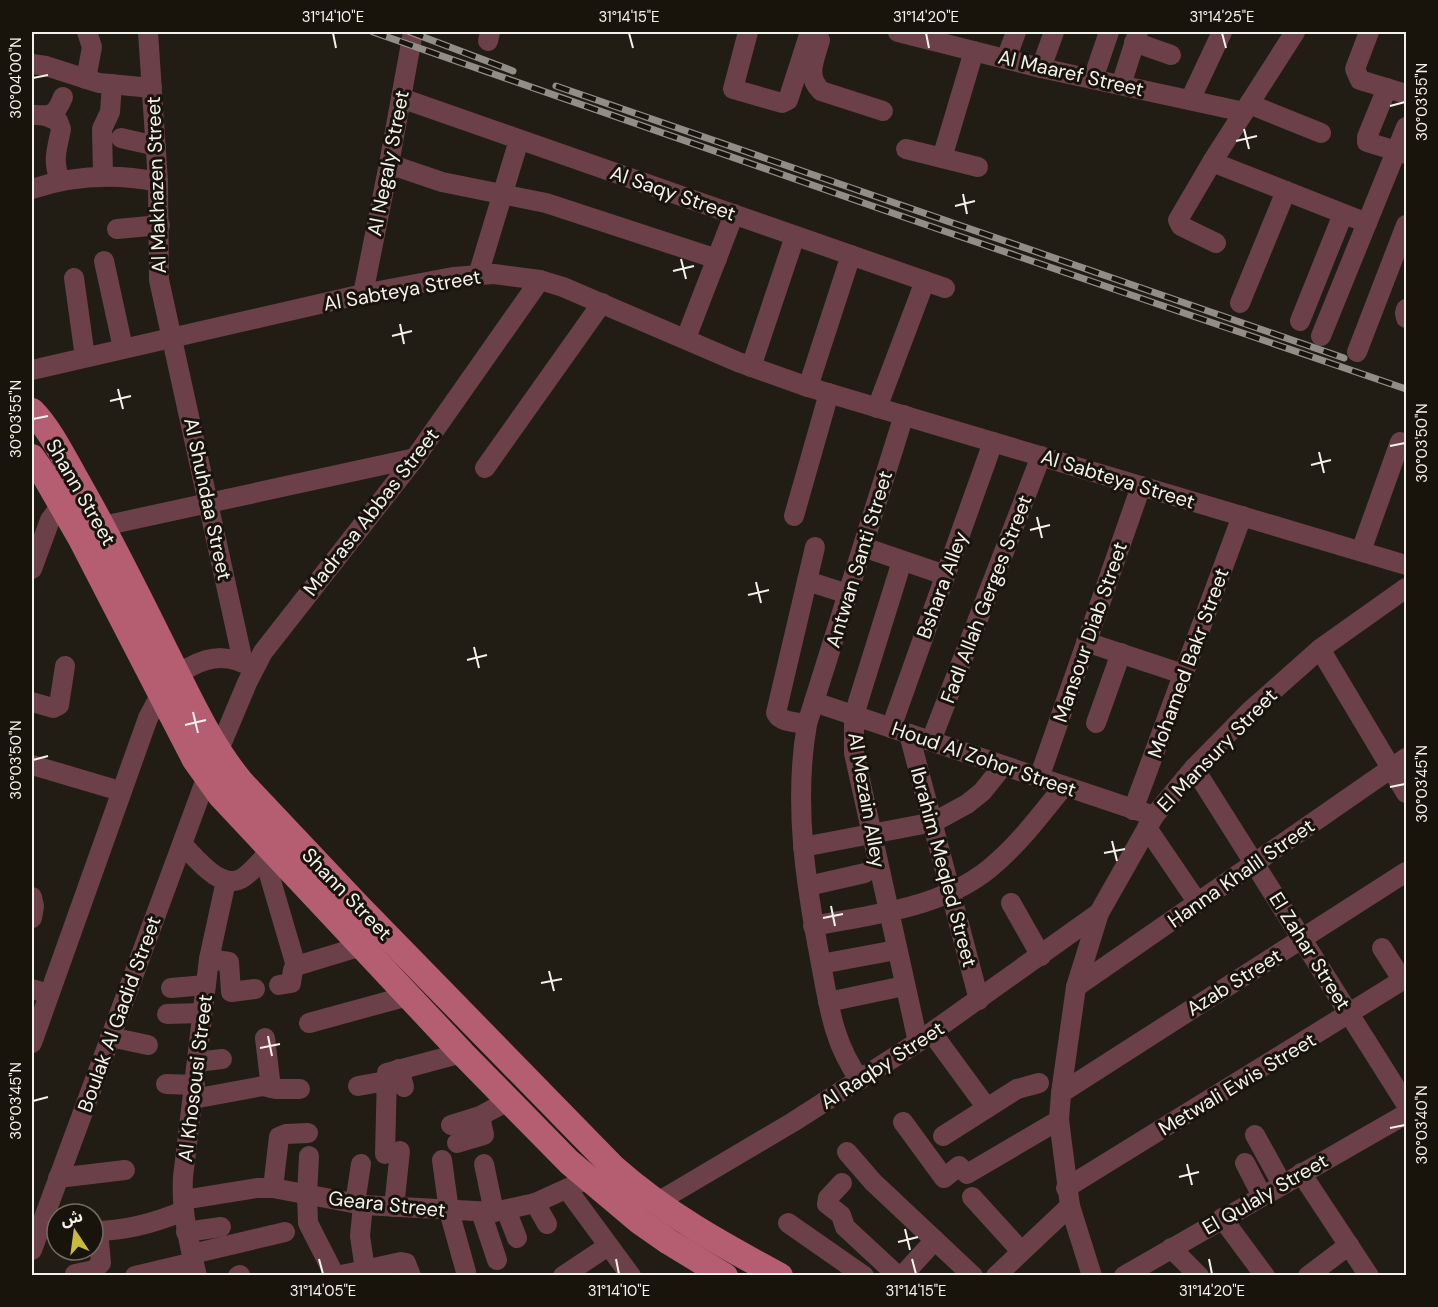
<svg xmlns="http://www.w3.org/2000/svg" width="1438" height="1307" font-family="'DM Sans','Noto Sans Arabic',sans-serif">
	<rect width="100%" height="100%" fill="#211d15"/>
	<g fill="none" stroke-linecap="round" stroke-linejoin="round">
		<!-- minor -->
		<g stroke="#6b4048" stroke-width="20">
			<path d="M148,32L158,182L159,280L243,662"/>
			<path d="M748,32L733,89L782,103L788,100L789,97L810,32"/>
			<path d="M898,32L1041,68L1244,112"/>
			<path d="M1369,32L1355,69L1360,80L1406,94"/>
			<path d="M820,40C815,59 805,75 821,91L883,111"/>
			<path d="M488,41L490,32"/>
			<path d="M1134,42L1171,55"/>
			<path d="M1006,59L1016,32"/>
			<path d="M32,64L46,66L99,83L152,88"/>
			<path d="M1041,68L1054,32"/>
			<path d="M86,79L92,47L87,32"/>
			<path d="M1093,79L1109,32"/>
			<path d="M1121,85L1138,32"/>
			<path d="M1387,88L1367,137V142L1406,154"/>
			<path d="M401,98L945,288"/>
			<path d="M1190,100L1222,32"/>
			<path d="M1249,104L1321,133"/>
			<path d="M32,115C51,116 55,117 63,97"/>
			<path d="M46,116L58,121L61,129C57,151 52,158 60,181"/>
			<path d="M121,138L156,146"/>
			<path d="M906,149L978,167"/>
			<path d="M942,158L974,51"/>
			<path d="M1212,162L1367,223"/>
			<path d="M389,164L442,182L546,203L717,259"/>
			<path d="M103,175L102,129L110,112L112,84"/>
			<path d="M32,189C74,175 114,173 158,182"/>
			<path d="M117,229L160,225"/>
			<path d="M1216,243L1181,226L1178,220L1212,162L1295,32"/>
			<path d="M104,261L123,348"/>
			<path d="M478,275L519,140"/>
			<path d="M74,278L85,357"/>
			<path d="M363,294L389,164L413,32"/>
			<path d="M1240,303L1286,191"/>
			<path d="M1406,309L1405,313L1406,318"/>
			<path d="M1300,321L1343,214"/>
			<path d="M1321,336L1406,127"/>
			<path d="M686,338L734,214"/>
			<path d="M1357,352L1406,225"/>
			<path d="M751,367L795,236"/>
			<path d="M32,370L363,294L453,277L494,274L540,280L563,287L738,362L808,387L1406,565"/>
			<path d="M808,387L851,255"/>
			<path d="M877,408L925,281"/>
			<path d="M485,468L602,303"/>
			<path d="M794,516L829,393"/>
			<path d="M103,526L415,458"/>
			<path d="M863,547L945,575"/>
			<path d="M1361,551L1400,442"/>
			<path d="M902,561L854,715V753L918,1042"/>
			<path d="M32,569L50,520L62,504"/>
			<path d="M807,581L848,594"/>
			<path d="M1086,642L1183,674"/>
			<path d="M1320,649L1406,793"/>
			<path d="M32,702L53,708L59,705L65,666"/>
			<path d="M814,702L1154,816"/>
			<path d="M1096,723L1121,653"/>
			<path d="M807,724C797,722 781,723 776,713L815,547"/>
			<path d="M891,728L993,442"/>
			<path d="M909,734L979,1000"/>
			<path d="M931,741L1041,456"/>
			<path d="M218,752L247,683L263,652L415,458L540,280"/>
			<path d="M32,765L120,791"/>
			<path d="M1194,768L1406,1104"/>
			<path d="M1039,778L1141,486"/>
			<path d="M1133,810L1242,516"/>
			<path d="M1147,828L1198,903"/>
			<path d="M182,844C196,858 222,893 244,877C254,870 263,858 271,850"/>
			<path d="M803,847L934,822L967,804L982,792L1003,766"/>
			<path d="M264,857L296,966"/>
			<path d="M808,886L865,873"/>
			<path d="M32,897L34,906L32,918"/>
			<path d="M1011,903L1041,956"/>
			<path d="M813,926C876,914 949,907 997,862C1022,840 1043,812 1064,786"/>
			<path d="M1382,948L1403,981"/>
			<path d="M209,959L229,962L231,992L255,989"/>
			<path d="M821,964L896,950"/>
			<path d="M279,985L291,983L293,970L296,966L362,946"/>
			<path d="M1076,987L1406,758"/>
			<path d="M171,988L206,985"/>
			<path d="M32,989L49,994"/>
			<path d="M828,1002L904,986"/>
			<path d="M167,1014L202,1013"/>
			<path d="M309,1023L408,996"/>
			<path d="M932,1033L987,1108"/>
			<path d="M110,1037L148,1045"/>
			<path d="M265,1038L271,1088"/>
			<path d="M32,1043L148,718C156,703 165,685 177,674C181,671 186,669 190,667C212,655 231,655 253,668"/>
			<path d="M197,1062L222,1059"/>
			<path d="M399,1069L404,1087"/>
			<path d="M860,1080C834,1045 829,1007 821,964C806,886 793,804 807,724L904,415"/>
			<path d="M166,1084L195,1085"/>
			<path d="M358,1086L386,1081"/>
			<path d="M1061,1093L1406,872"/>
			<path d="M193,1099L263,1086L276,1089H300"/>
			<path d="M903,1122L944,1178L959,1166L967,1174L1059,1120"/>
			<path d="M451,1125L480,1116L508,1101"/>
			<path d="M1255,1135L1282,1184"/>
			<path d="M943,1136L1017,1089L1039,1083"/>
			<path d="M457,1143L484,1135L480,1116"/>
			<path d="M847,1152L873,1182L973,1276"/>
			<path d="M385,1154L387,1073L462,1053"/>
			<path d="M309,1156L307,1195L308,1223L335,1276"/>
			<path d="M442,1160L449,1211L466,1272"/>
			<path d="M1245,1163L1262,1196"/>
			<path d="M484,1164L494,1212"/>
			<path d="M1301,1173L1369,1276"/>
			<path d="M58,1178L125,1170"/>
			<path d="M842,1183L828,1198L827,1204L841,1215L845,1227L898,1276"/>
			<path d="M273,1188L279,1137L286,1134L308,1133"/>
			<path d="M1066,1188L1406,978"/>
			<path d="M567,1189L631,1276"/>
			<path d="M972,1197L1021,1251"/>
			<path d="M183,1200L257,1188H273L363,1205L494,1212L535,1203L588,1179"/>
			<path d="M355,1203L361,1164"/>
			<path d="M535,1203L547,1224"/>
			<path d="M656,1203L793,1122L918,1042L1099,913"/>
			<path d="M363,1205L360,1236L365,1270"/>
			<path d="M394,1207L400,1151"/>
			<path d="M506,1210L517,1238"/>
			<path d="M481,1212L497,1260"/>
			<path d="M1222,1218L1265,1276"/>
			<path d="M788,1223L864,1276"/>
			<path d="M93,1231C124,1231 155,1223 183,1211"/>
			<path d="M186,1232L221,1227"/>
			<path d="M1171,1248L1199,1276"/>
			<path d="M32,1250L206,779"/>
			<path d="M192,1254L285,1232"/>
			<path d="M75,1274L94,1270L101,1263L98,1231"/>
			<path d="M135,1276L194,1262"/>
			<path d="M197,1276C189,1243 181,1211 183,1177L209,959L226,881"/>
			<path d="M238,1276L240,1275"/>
			<path d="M337,1276L401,1262L406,1263L411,1276"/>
			<path d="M563,1276L608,1246"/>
			<path d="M902,1276L935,1240"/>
			<path d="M996,1276L1070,1206"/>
			<path d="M1092,1276L1070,1206L1059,1120L1061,1093L1076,987L1099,913L1154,816L1194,768L1250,711L1320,649L1406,588"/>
			<path d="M1124,1276L1406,1114"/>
			<path d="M1308,1276L1349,1245"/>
		</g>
		<!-- major -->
		<g stroke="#b65e71" stroke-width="26">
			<path d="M32,411C51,430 67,464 81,488C114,546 143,606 173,666C194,707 212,747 242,783L359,907L614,1168C666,1214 719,1243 780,1276"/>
			<path d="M32,457L43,473L81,539L195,760L220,795L462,1053L569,1162L639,1221L669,1242L725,1276"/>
		</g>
		<defs>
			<g id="rail">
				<path d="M373,32L944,231L1406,389"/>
				<path d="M410,32L513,71"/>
				<path d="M556,86L1344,358"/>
			</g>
		</defs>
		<!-- rail casing -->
		<use href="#rail" stroke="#918e87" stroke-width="7"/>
		<!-- rail -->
		<use href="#rail" stroke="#18140c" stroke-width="4.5" stroke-dasharray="14" stroke-linecap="butt"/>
	</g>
	<!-- ticks -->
	<path fill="none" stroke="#f3f1eb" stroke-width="2" d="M333,33L336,48M629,33L633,48M926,33L929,48M1222,33L1226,48M33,78L48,75M1390,106L1405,102M1244,129L1249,149M1236,141L1257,136M963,194L967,214M955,206L975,201M681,259L686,279M673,271L694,266M400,324L404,344M392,336L412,331M118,389L123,409M110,401L131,396M33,419L48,416M1390,446L1405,443M1319,452L1324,473M1311,465L1331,460M1037,517L1042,538M1030,530L1050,525M756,582L761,603M748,595L769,590M474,647L479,668M467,660L487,655M193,712L198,733M185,725L206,720M33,760L48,756M1390,787L1405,784M1112,841L1117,861M1104,853L1125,849M831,906L835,926M823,918L843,914M549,971L554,991M541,983L562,979M268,1036L272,1056M260,1048L280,1044M33,1101L48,1097M1390,1128L1405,1125M1187,1164L1192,1185M1179,1177L1199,1172M905,1229L910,1250M898,1242L918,1237M319,1259L323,1274M616,1259L619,1274M912,1259L916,1274M1209,1259L1212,1274"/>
	<g text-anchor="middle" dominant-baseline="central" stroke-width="6" stroke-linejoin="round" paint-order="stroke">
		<!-- street labels -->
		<g font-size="20" fill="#f3f1eb" stroke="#18140c">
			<text transform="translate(1071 73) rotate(13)">Al Maaref Street</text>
			<text transform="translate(388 163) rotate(-79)">Al Negaly Street</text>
			<text transform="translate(156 185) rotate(-92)">Al Makhazen Street</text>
			<text transform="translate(673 193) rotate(19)">Al Saqy Street</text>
			<text transform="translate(402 290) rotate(-10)">Al Sabteya Street</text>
			<text transform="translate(1118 479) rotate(17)">Al Sabteya Street</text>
			<text transform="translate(81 492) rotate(60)">Shann Street</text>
			<text transform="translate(208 499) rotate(78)">Al Shuhdaa Street</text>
			<text transform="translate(371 512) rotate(-52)">Madrasa Abbas Street</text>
			<text transform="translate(859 559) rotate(-73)">Antwan Santi Street</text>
			<text transform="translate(942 585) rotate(-70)">Bshara Alley</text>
			<text transform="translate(986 599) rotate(-69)">Fadl Allah Gerges Street</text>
			<text transform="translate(1090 632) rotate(-71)">Mansour Diab Street</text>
			<text transform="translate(1188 663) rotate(-70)">Mohamed Bakr Street</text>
			<text transform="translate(1217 750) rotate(-46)">El Mansury Street</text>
			<text transform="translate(984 759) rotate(19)">Houd Al Zohor Street</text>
			<text transform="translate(867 800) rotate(80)">Al Mezain Alley</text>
			<text transform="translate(944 867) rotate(75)">Ibrahim Meqled Street</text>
			<text transform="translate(1241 873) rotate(-35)">Hanna Khalil Street</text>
			<text transform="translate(347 894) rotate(46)">Shann Street</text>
			<text transform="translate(1310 951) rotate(58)">El Zahar Street</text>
			<text transform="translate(1234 982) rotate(-32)">Azab Street</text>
			<text transform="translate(119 1014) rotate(-70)">Boulak Al Gadid Street</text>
			<text transform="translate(882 1065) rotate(-33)">Al Raqby Street</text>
			<text transform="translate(195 1078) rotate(-83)">Al Khosousi Street</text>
			<text transform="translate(1237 1084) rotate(-31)">Metwali Ewis Street</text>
			<text transform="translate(1265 1194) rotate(-30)">El Qulaly Street</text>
			<text transform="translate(387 1204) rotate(6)">Geara Street</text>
		</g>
	</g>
	<!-- border -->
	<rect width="1438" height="1307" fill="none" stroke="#18140c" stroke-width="66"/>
	<!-- north arrow -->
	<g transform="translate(75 1232) rotate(347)"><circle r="28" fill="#18140c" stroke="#706c65" stroke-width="1.5"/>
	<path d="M0-4.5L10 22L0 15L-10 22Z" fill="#c8bb3b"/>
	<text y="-9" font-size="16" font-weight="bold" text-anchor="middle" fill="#f3f1eb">ش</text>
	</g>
	<rect x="33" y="33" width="1372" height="1241" fill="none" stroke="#f3f1eb" stroke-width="2"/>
	<g font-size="15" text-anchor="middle" fill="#f3f1eb">
		<text x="333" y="22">31°14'10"E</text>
		<text x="629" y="22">31°14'15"E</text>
		<text x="926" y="22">31°14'20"E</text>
		<text x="1222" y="22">31°14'25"E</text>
		<text transform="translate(16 78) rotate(-90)" y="5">30°04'00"N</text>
		<text transform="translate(1422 102) rotate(-90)" y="5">30°03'55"N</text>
		<text transform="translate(16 419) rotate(-90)" y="5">30°03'55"N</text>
		<text transform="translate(1422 443) rotate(-90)" y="5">30°03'50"N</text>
		<text transform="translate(16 760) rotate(-90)" y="5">30°03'50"N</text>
		<text transform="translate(1422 784) rotate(-90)" y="5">30°03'45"N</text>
		<text transform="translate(16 1101) rotate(-90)" y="5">30°03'45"N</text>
		<text transform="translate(1422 1125) rotate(-90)" y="5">30°03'40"N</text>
		<text x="323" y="1296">31°14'05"E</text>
		<text x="619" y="1296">31°14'10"E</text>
		<text x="916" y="1296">31°14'15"E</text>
		<text x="1212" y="1296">31°14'20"E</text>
	</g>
</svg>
